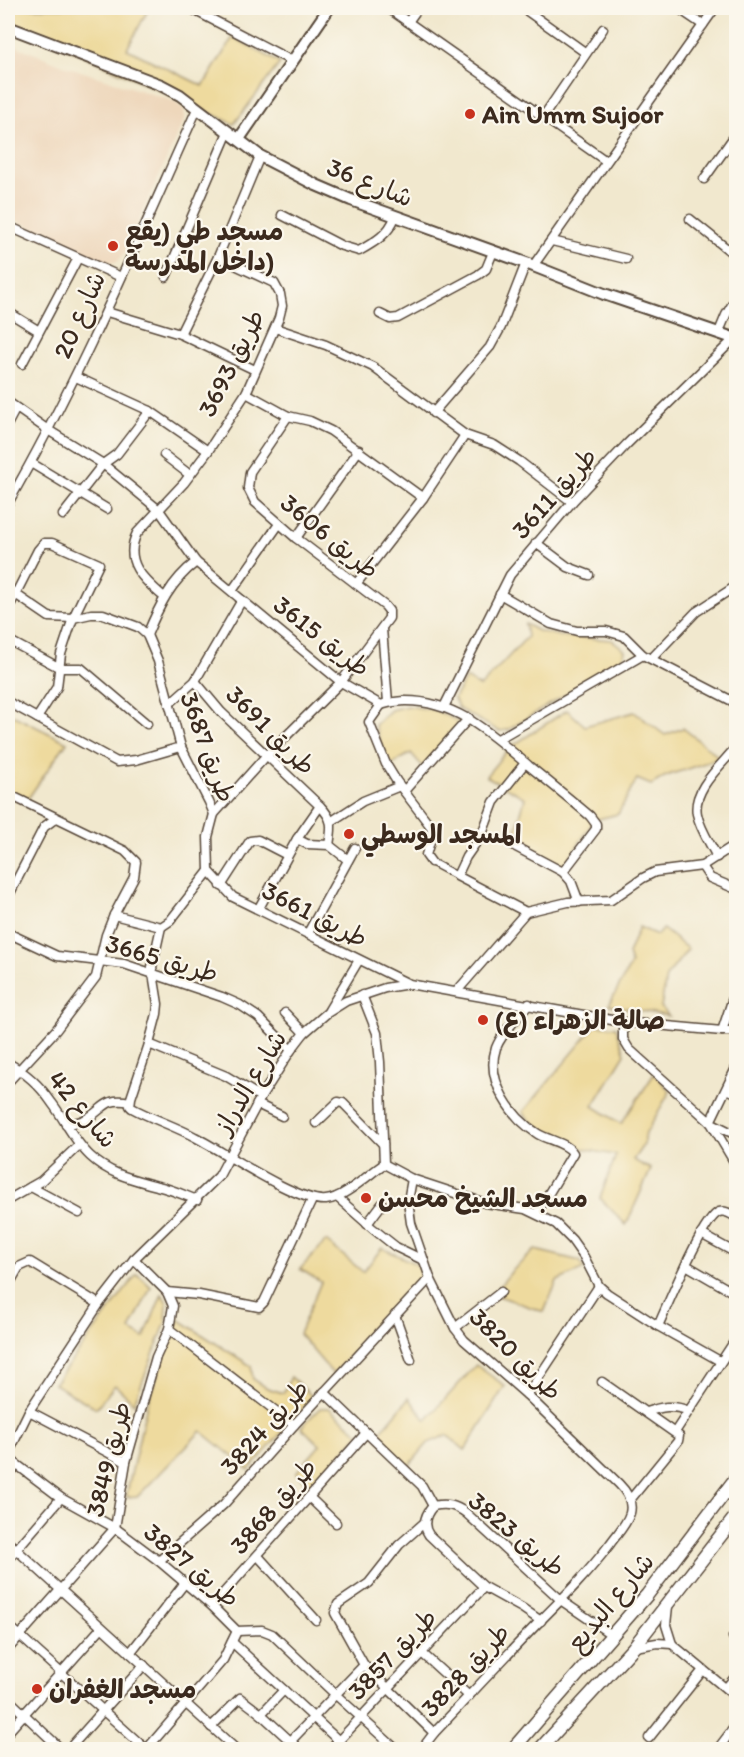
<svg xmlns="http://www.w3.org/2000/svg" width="744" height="1757" font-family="Itim,'Playpen Sans Arabic',sans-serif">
	<rect width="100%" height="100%" fill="#fbf7ec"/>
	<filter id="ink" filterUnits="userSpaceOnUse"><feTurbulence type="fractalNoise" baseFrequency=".0167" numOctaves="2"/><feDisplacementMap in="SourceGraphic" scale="12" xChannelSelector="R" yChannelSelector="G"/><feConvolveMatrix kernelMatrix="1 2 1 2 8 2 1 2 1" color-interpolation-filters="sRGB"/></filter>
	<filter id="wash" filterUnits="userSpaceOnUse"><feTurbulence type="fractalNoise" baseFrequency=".008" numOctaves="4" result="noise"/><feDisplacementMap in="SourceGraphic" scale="24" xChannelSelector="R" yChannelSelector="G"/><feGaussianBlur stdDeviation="1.35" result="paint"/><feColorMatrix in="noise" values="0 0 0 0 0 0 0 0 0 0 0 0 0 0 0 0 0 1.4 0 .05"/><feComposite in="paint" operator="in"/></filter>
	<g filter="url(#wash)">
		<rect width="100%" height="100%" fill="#f1e8ce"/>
		<!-- built -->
		<path fill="#eed7bb" d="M8,43L68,67L173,101L184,109L185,118L123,255L117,262L107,263L8,217Z"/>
		<!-- sand -->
		<g fill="#eeda9e" stroke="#94825e" stroke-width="1.5">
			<path d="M8,8H149L127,49L203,86L233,37L280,63L234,124L8,21Z"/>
			<path d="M525,624L538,631L561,636L612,640L625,650L622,660L508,730L499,731L459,709L454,698L466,678L480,687L527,637Z"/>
			<path d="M407,706L435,710L460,722L423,767L411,753L388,767L375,725L391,710Z"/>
			<path d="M567,710L585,726L634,712L665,735L683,728L720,758L666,776L651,785L637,779L618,814L594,820L564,867L513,842L525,798L486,776L509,748Z"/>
			<path d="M8,713L67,742L27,800L8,791Z"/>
			<path d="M639,927L657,935L663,929L688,949L666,977L661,1007L669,1016L609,1005L631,964L628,954Z"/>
			<path d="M596,1025L616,1027L625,1054L593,1106L621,1124L654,1074L670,1091L644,1137V1144L633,1160L651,1169L626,1225L600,1198L616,1155C582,1150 544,1142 523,1112Z"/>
			<path d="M326,1241L363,1272L382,1248L418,1265L423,1279L333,1374L299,1334L321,1282L300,1269Z"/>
			<path d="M535,1250L580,1261L584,1269L557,1281L544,1312L493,1294L512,1271Z"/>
			<path d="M137,1274L151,1287L130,1330L144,1338L162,1294L167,1303L166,1322L134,1403L115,1385L96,1408L54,1384Z"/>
			<path d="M178,1319L251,1366L253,1379L267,1388L283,1393L291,1377L313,1397L249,1470L201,1431L138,1496L126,1497L147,1404Z"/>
			<path d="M476,1365L505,1386L465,1450L447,1435L428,1443L407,1468L377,1436L409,1398L426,1420Z"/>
			<path d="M320,1408H329L360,1434L310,1486L296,1473L320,1445L301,1427Z"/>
		</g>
	</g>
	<g filter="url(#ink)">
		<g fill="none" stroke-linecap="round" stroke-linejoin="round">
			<defs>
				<path id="pedestrian" d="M431,862L457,876"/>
				<g id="minor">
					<path d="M190,8L292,61"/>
					<path d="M388,8L606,161"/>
					<path d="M523,8L586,53"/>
					<path d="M678,8L703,25"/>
					<path d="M408,22L418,8"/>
					<path d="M543,117L603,29"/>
					<path d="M704,179L736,134"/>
					<path d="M282,215L342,246L359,251C375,242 389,234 395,217"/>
					<path d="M690,219L736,256"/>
					<path d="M8,226L121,277"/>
					<path d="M552,241L626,259"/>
					<path d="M533,266L715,8"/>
					<path d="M166,277L228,132"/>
					<path d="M8,312L39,331"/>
					<path d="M107,312L180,334L255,370"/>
					<path d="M380,314L390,319L398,318L478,275L486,269L493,252"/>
					<path d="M275,328L326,345L373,367L465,435L494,445L519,461L572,502"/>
					<path d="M719,332L726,315L736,298"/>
					<path d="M180,334L218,257L260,156"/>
					<path d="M22,364L78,258"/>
					<path d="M76,377L150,411L208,451"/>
					<path d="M246,393L288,416L310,421L331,431L423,498"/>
					<path d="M8,402L48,430L103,464L159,510L196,562L341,682L381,705C389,702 395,702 404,701C456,700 492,735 529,766C549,782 570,799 590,816L596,824V829L563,872"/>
					<path d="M433,413L490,347L501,327L526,263"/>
					<path d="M8,423L16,408"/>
					<path d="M164,455L190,475"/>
					<path d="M31,463L107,509"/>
					<path d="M8,503C81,376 137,242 197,109"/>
					<path d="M63,515L103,464L117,454L150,411"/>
					<path d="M296,538L359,450"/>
					<path d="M536,543L568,567L589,575"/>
					<path d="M356,584L423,498L465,435"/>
					<path d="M8,589L49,617L73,618L91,614H103L138,627L147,635L158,661L181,747L209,802L214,814L208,837L209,871L170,921L161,927L114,915"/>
					<path d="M232,591L279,524"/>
					<path d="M500,594L551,624L577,631H606L624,636L643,655L736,703"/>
					<path d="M164,597C143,579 123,562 137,533L184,483L208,451L246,393L279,318L282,306L280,294L274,283L218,257"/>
					<path d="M8,609L38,550L44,543H52L99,564L73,618L61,654L57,687L37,718"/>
					<path d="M382,629L388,702"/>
					<path d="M147,635C159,606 171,581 196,562"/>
					<path d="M8,640L60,668"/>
					<path d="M652,658L696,612L736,586"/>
					<path d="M60,668H81L147,724"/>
					<path d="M195,681L221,712L320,806"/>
					<path d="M8,702L117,762L136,760L181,747"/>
					<path d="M169,704L195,681L242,600"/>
					<path d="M381,705L369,722L386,764L397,782L432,828L431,838L426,855L431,862"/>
					<path d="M444,707L510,575L572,502L627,444L735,338"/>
					<path d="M498,739L643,655"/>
					<path d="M525,763L494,802L482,834L466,857L457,876L526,912"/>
					<path d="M404,791L469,718"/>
					<path d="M8,794L125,851L136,862L134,877L114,915L106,935L96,977L56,1030L8,1082"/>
					<path d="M214,814L266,756L341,682L389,618V611L385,606L296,538L255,502L248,488L250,472L288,416"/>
					<path d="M332,821L363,801L400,786"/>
					<path d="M297,839L307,844L329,845L348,860"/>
					<path d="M514,846L563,872L571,881L579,902"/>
					<path d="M717,857C710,843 700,829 697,814C692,789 722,765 736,747"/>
					<path d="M702,866L710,878L736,889"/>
					<path d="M209,871L233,897L409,984"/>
					<path d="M221,886L250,841L258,840L287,855"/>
					<path d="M8,897L44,827L56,818"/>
					<path d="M259,908L297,839L320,806C334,820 332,827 329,845"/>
					<path d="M161,927L152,967L158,1004L157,1014L149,1044L131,1098L130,1106L132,1108C152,1119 175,1126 195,1137C222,1151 299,1203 326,1200C344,1198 369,1174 384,1164"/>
					<path d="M8,933L57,956L124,964L222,997L240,1005L258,1017L291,1050"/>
					<path d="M308,933L355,848"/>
					<path d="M457,991L526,912L568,902L611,900L643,878L655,872L702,866L736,844"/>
					<path d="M362,995L377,1033L380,1062L384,1164"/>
					<path d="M529,1004C519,1017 502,1032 496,1048C485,1081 512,1118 538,1134C548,1140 567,1143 573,1153L537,1213"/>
					<path d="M329,1010L359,960"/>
					<path d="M285,1013L304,1033"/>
					<path d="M623,1022V1039L629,1049L710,1122L736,1135"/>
					<path d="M722,1031L736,989"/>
					<path d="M149,1044L226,1076L261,1097"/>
					<path d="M8,1063C25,1072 41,1087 52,1103C65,1120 74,1141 90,1156C109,1174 132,1179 157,1186C171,1189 184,1195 197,1200"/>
					<path d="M727,1089L736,1093"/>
					<path d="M257,1104L282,1116"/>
					<path d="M710,1122L736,1068"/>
					<path d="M316,1123L338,1102L343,1103L383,1144"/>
					<path d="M711,1123L736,1165"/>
					<path d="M66,1125C73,1123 80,1122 86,1119C105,1109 104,1097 130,1102"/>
					<path d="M384,1164L412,1179L485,1203L525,1209L556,1224L572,1240L584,1257L599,1286L607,1293L658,1326L720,1361"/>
					<path d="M412,1179L408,1201L411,1223L430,1278L455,1328L464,1340L527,1395L619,1484C627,1492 633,1501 630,1513C627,1524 617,1534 610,1544C589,1572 564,1597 539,1622C503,1659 469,1696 434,1733L421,1750"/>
					<path d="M31,1187L79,1213"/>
					<path d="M337,1197L372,1228L396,1247L423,1260"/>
					<path d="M8,1200L41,1181L79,1145"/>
					<path d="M367,1224L382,1204"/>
					<path d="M701,1234L736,1253"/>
					<path d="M686,1265L736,1294"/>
					<path d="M8,1286L19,1267L30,1262L99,1304"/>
					<path d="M167,1292L199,1295L259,1307L264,1302L312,1200"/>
					<path d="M395,1315L411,1360"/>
					<path d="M658,1326C667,1307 703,1218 719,1212C725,1210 731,1214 736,1217"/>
					<path d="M455,1328L501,1292"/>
					<path d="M169,1329L294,1425"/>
					<path d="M602,1382L679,1436L678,1441L630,1500"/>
					<path d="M324,1392L422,1486L433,1506"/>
					<path d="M527,1395L599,1286"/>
					<path d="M29,1411L126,1462"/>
					<path d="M646,1412C661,1407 673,1404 689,1411"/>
					<path d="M675,1432L736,1339"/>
					<path d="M8,1454L29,1411L99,1304L134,1259L219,1176L261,1097L291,1050L304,1033L327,1013L346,1001L385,988L409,984L623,1022L722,1031H736"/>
					<path d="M8,1458L61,1498L115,1528L159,1561L212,1606L237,1631L262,1630L272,1634L336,1695L397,1750"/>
					<path d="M8,1475L16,1466"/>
					<path d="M309,1497L336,1523"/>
					<path d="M433,1506C447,1503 455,1505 466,1513L562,1601L612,1635"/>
					<path d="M433,1506C425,1515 422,1525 429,1535L484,1587L522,1608L541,1621"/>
					<path d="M425,1522L399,1545L369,1583L338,1604L335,1613L364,1665L434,1733"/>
					<path d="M8,1542L237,1750"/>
					<path d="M258,1556L316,1620"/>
					<path d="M8,1559L61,1498"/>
					<path d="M159,1561L224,1504L294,1425L430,1278"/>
					<path d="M212,1606L366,1433"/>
					<path d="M668,1606L666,1625L672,1644L736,1697"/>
					<path d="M8,1625L147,1750"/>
					<path d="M733,1637L736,1640"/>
					<path d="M232,1642L339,1741"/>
					<path d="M635,1647L657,1643L672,1644"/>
					<path d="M8,1649L115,1528L126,1462L156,1357L169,1329L173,1306L167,1292L134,1259"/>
					<path d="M130,1653L184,1584"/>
					<path d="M423,1654L469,1696"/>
					<path d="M726,1688L736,1676"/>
					<path d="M8,1699L62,1750"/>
					<path d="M261,1714L284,1690"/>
					<path d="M211,1727L240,1698L261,1714L300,1750"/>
					<path d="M8,1732L101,1628"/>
					<path d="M649,1738L703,1670"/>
					<path d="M68,1750L144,1665"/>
					<path d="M146,1750L223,1660L237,1631"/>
					<path d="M282,1750L364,1665"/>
					<path d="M330,1750L484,1587"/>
					<path d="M717,1750L736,1725"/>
				</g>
				<g id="tertiary">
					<path d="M8,27L161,85L180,95L260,156L316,185L351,200L526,263L604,294L736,339"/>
					<path d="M239,139L329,8"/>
				</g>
				<g id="primary">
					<path d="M512,1750L647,1595L736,1478"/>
					<path d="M539,1750L633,1648L736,1516"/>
				</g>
			</defs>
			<!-- pedestrian casing -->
			<use href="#pedestrian" stroke="#564638" stroke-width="9"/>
			<!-- minor casing -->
			<use href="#minor" stroke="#564638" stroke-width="11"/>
			<!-- tertiary casing -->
			<use href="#tertiary" stroke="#564638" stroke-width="14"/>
			<!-- primary casing -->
			<use href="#primary" stroke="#564638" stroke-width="15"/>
			<!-- pedestrian -->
			<use href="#pedestrian" stroke="#fff" stroke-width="6"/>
			<!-- minor -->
			<use href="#minor" stroke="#fff" stroke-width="8"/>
			<!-- tertiary -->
			<use href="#tertiary" stroke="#fff" stroke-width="10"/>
			<!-- primary -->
			<use href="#primary" stroke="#fff" stroke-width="12"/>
		</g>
	</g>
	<!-- markers -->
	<g fill="#c8321e" stroke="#fbf7ec" stroke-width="2">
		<circle cx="470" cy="114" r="6"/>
		<circle cx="113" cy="246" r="6"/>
		<circle cx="349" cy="834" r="6"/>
		<circle cx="483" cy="1020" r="6"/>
		<circle cx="366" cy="1198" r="6"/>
		<circle cx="37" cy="1689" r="6"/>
	</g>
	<g text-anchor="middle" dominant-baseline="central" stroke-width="4.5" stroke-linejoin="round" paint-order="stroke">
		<!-- poi labels -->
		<g font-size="26" font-weight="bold" fill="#3b2a1e" stroke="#fbf7ec" text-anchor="start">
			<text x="482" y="114">Ain Umm Sujoor</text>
			<text x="125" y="231">مسجد طي (يقع<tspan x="125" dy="30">داخل المدرسة)</tspan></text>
			<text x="361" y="834">المسجد الوسطي</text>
			<text x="495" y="1020">(ع) صالة الزهراء</text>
			<text x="378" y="1198">مسجد الشيخ محسن</text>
			<text x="49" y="1689">مسجد الغفران</text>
		</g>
		<!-- street labels -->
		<g font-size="26" fill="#3b2a1e" stroke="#fbf7ec">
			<text transform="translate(370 182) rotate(22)">شارع 36</text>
			<text transform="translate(79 315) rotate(-66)">شارع 20</text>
			<text transform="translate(231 363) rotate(-63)">طريق 3693</text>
			<text transform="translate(554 493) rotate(-48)">طريق 3611</text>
			<text transform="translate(330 536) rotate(39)">طريق 3606</text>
			<text transform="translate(322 636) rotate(38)">طريق 3615</text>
			<text transform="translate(271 730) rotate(45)">طريق 3691</text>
			<text transform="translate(208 747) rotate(70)">طريق 3687</text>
			<text transform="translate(315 914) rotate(27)">طريق 3661</text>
			<text transform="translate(162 958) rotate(16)">طريق 3665</text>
			<text transform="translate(250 1082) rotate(-59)">شارع الدراز</text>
			<text transform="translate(83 1109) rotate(50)">شارع 42</text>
			<text transform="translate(516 1354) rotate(45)">طريق 3820</text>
			<text transform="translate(264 1427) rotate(-48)">طريق 3824</text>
			<text transform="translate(108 1459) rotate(-76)">طريق 3849</text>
			<text transform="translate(273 1506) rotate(-49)">طريق 3868</text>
			<text transform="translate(517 1534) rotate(40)">طريق 3823</text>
			<text transform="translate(192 1565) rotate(40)">طريق 3827</text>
			<text transform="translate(610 1602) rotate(-50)">شارع البديع</text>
			<text transform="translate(392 1654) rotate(-46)">طريق 3857</text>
			<text transform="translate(465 1670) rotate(-47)">طريق 3828</text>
		</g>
	</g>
	<!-- margin -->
	<rect width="744" height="1757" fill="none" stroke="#fbf7ec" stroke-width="30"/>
</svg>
